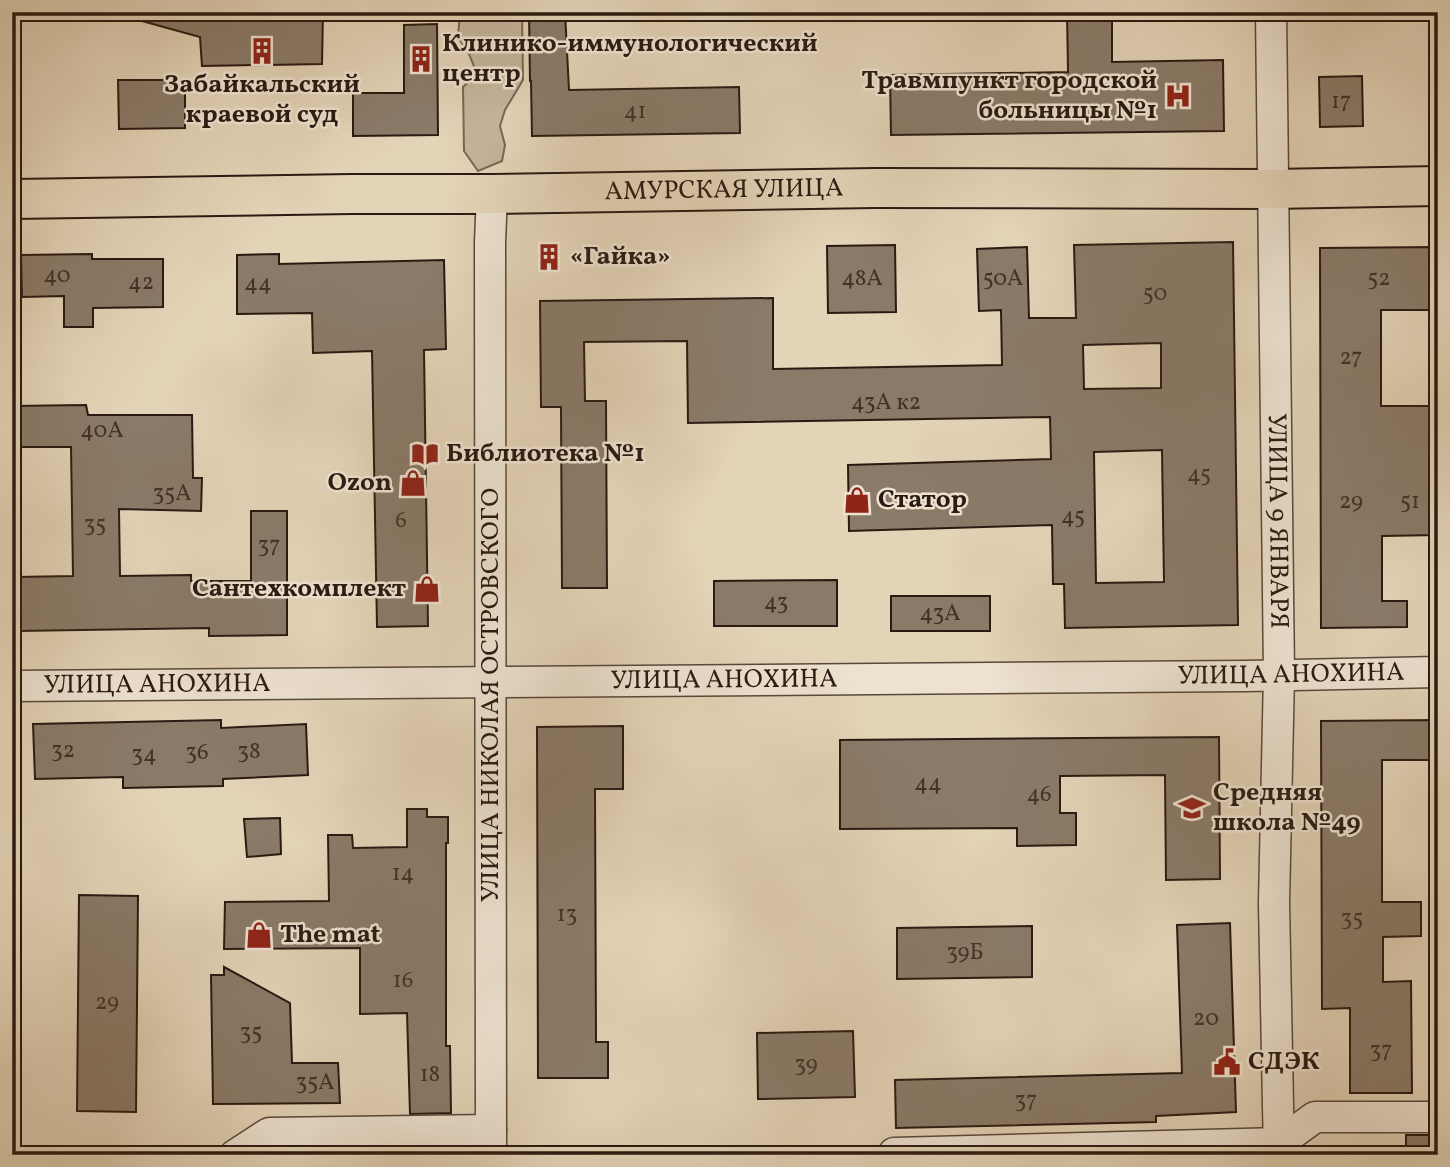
<svg xmlns="http://www.w3.org/2000/svg" width="1450" height="1167" font-family="Vollkorn,serif">
	<rect width="100%" height="100%" fill="#e3d3b7"/>
	<filter id="stains"><feTurbulence type="fractalNoise" baseFrequency=".00286" numOctaves="4"/><feColorMatrix values="0 0 0 0 .2 0 0 0 0 .09 0 0 0 0 .02 0 0 0 .5 -.17"/></filter>
	<radialGradient id="worn" r=".72"><stop offset=".6" stop-color="#630" stop-opacity="0"/><stop offset="1" stop-color="#630" stop-opacity=".3"/></radialGradient>
	<!-- green -->
	<path fill="#c4b49b" stroke="#776756" stroke-width="2" d="M460,12H522L523,80L505,110L500,126L505,145L502,161L478,171L464,151L463,87L477,74L469,54L458,37Z"/>
	<!-- building -->
	<g fill="#8a7a68" stroke="#2a1a12" stroke-width="2" fill-rule="evenodd">
		<path d="M132,12H323L322,64L202,66L200,37L131,18Z"/>
		<path d="M529,12H565L569,90L739,87L740,133L532,136L531,81H530Z"/>
		<path d="M1067,12H1112V62L1223,60L1224,131L891,135L890,75L1068,72Z"/>
		<path d="M437,24L438,135L353,136V93H404V25Z"/>
		<path d="M1362,76L1363,126L1320,127L1319,77Z"/>
		<path d="M118,80H185V128L119,129Z"/>
		<path d="M1233,242L1238,625L1065,628L1064,584H1053L1052,525L849,531L848,465L1051,459L1050,417L688,423L687,341L584,342L585,401H606L607,588H562L561,407H541L540,301L773,298V369L1002,365L1001,310L979,311L977,249L1027,247L1029,318H1076L1074,245ZM1161,343V388L1084,389L1083,345ZM1162,450L1164,582L1096,583L1094,452Z"/>
		<path d="M895,245L896,312L828,313L827,246Z"/>
		<path d="M1438,247V310H1381V406H1438V535L1382,536V601H1407V627L1321,628L1320,248Z"/>
		<path d="M92,254V259H163V307L93,308V327H64V296L22,297L21,255Z"/>
		<path d="M279,254V264L444,260L446,349L424,350L428,626L377,627L372,351L313,353L312,313L237,314V255Z"/>
		<path d="M86,405L88,415H192L193,478H202L201,511L119,509L120,576L191,575V581H251V511H287V635L209,636V628L18,631L17,577L73,576L71,447H12V406Z"/>
		<path d="M837,580V626H714V581Z"/>
		<rect x="891" y="596" width="99" height="35"/>
		<path d="M221,720V728L306,724L308,775L223,779V786L123,788V777L35,779L33,724Z"/>
		<path d="M1438,720V760H1382V902H1421V936L1383,937V982L1411,981L1412,1093H1350V1008L1322,1009L1321,721Z"/>
		<path d="M623,726V789H595L596,1042H608V1078H538L537,727Z"/>
		<path d="M1219,737L1220,879L1166,880L1165,775L1060,776V813H1076V845L1017,846V828L840,829V740Z"/>
		<path d="M407,809H427V817H448V843H446V1046H450L451,1113L410,1114L407,1013L360,1014V948L224,949L225,902L329,901L328,835H352L353,848L407,847Z"/>
		<path d="M280,818L281,854L247,857L244,819Z"/>
		<path d="M79,895L138,896L136,1112L77,1111Z"/>
		<path d="M1230,923L1236,1112L1156,1116V1122L896,1128L895,1080L1182,1073L1177,925Z"/>
		<path d="M1032,926V977L897,979V928Z"/>
		<path d="M224,967L290,1003L292,1063H338L340,1103L213,1104L211,975H224Z"/>
		<path d="M853,1031L855,1097L758,1099L757,1033Z"/>
		<rect x="1406" y="1135" width="32" height="20"/>
		<path d="M452,1148V1155H411V1149Z"/>
	</g>
	<g fill="none" stroke-linecap="round" stroke-linejoin="round">
		<defs>
			<g id="minor">
				<path id="s1" d="M1271,12L1279,674L1274,903L1279,1155"/>
				<path id="s2" d="M12,686L1246,676L1438,672"/>
				<path d="M894,1153L1279,1143L1315,1117H1438"/>
				<path d="M235,1155L269,1133L491,1130"/>
				<path d="M491,1155L490,242L492,194"/>
			</g>
			<g id="major">
				<path id="s3" d="M12,199L352,194H492L875,188L1272,189L1438,186"/>
			</g>
		</defs>
		<!-- minor casing -->
		<use href="#minor" stroke="#58483b" stroke-width="33"/>
		<!-- major casing -->
		<use href="#major" stroke="#2a1a12" stroke-width="42"/>
		<!-- minor -->
		<use href="#minor" stroke="#ede2d0" stroke-width="30"/>
		<!-- major -->
		<use href="#major" stroke="#e3d3b7" stroke-width="38"/>
	</g>
	<!-- icons -->
	<defs>
		<symbol id="building-bare" viewBox="-9 -9 18 18"><path d="M-4-6H4V6H1V3H-1V6H-4ZM-2.5-4.3h1.7v1.8h-1.7ZM.8-4.3h1.7v1.8H.8ZM-2.5-1h1.7V.8h-1.7ZM.8-1h1.7V.8H.8Z" fill="#8f2418" stroke="#ede2d0" stroke-width="2.5" paint-order="stroke"/></symbol>
		<symbol id="hospital-bare" viewBox="-9 -9 18 18"><path d="M-5-5h3v3.5h4V-5h3V5h-3V1.5h-4V5h-3Z" fill="#8f2418" stroke="#ede2d0" stroke-width="2.5" paint-order="stroke"/></symbol>
		<symbol id="library-bare" viewBox="-9 -9 18 18"><path d="M-6-4Q-3-5.5-.7-3.5V5Q-3 3-6 4ZM6-4Q3-5.5 .7-3.5V5Q3 3 6 4Z" fill="#8f2418" stroke="#ede2d0" stroke-width="2.5" paint-order="stroke"/></symbol>
		<symbol id="shop-bare" viewBox="-9 -9 18 18"><path d="M-5-2.5h2.3a2.7 3.5 0 0 1 5.4 0H5L5.5 6h-11ZM-1.5-2.5h3a1.5 2.3 0 0 0-3 0Z" fill="#8f2418" stroke="#ede2d0" stroke-width="2.5" paint-order="stroke"/></symbol>
		<symbol id="school-bare" viewBox="-9 -9 18 18"><path d="M0-5L7-2L0 1L-7-2ZM-4 1L0 2.5L4 1V4Q0 6-4 4Z" fill="#8f2418" stroke="#ede2d0" stroke-width="2.5" paint-order="stroke"/></symbol>
		<symbol id="civic-bare" viewBox="-9 -9 18 18"><path d="M-.6-6.5H3V-4.5H.6V-3L4-1V1h2V6H-6V1h2V-1L-.6-3ZM-1.2 2.5V6h2.4V2.5Z" fill="#8f2418" stroke="#ede2d0" stroke-width="2.5" paint-order="stroke"/></symbol>
	</defs>
	<g fill-rule="evenodd">
		<use href="#building-bare" x="243" y="32" width="38" height="38"/>
		<use href="#building-bare" x="402" y="40" width="38" height="38"/>
		<use href="#hospital-bare" x="1159" y="77" width="38" height="38"/>
		<use href="#building-bare" x="530" y="238" width="38" height="38"/>
		<use href="#library-bare" x="406" y="435" width="38" height="38"/>
		<use href="#shop-bare" x="394" y="464" width="38" height="38"/>
		<use href="#shop-bare" x="838" y="481" width="38" height="38"/>
		<use href="#shop-bare" x="408" y="570" width="38" height="38"/>
		<use href="#school-bare" x="1173" y="789" width="38" height="38"/>
		<use href="#shop-bare" x="240" y="916" width="38" height="38"/>
		<use href="#civic-bare" x="1208" y="1043" width="38" height="38"/>
	</g>
	<g text-anchor="middle" dominant-baseline="central" stroke-width="5" stroke-linejoin="round" paint-order="stroke">
		<!-- number labels -->
		<g font-size="23" fill="#423228">
			<text x="1341" y="102">17</text>
			<text x="635" y="112">41</text>
			<text x="57" y="276">40</text>
			<text x="862" y="279">48А</text>
			<text x="1003" y="279">50А</text>
			<text x="1379" y="279">52</text>
			<text x="141" y="283">42</text>
			<text x="258" y="284">44</text>
			<text x="1155" y="294">50</text>
			<text x="1351" y="358">27</text>
			<text x="886" y="403">43А к2</text>
			<text x="102" y="431">40А</text>
			<text x="1199" y="475">45</text>
			<text x="172" y="494">35А</text>
			<text x="1351" y="502">29</text>
			<text x="1410" y="502">51</text>
			<text x="1073" y="517">45</text>
			<text x="401" y="521">6</text>
			<text x="95" y="525">35</text>
			<text x="269" y="546">37</text>
			<text x="776" y="603">43</text>
			<text x="940" y="614">43А</text>
			<text x="63" y="751">32</text>
			<text x="249" y="752">38</text>
			<text x="197" y="753">36</text>
			<text x="144" y="755">34</text>
			<text x="928" y="784">44</text>
			<text x="1039" y="795">46</text>
			<text x="403" y="874">14</text>
			<text x="567" y="915">13</text>
			<text x="1352" y="919">35</text>
			<text x="965" y="953">39Б</text>
			<text x="403" y="981">16</text>
			<text x="107" y="1003">29</text>
			<text x="1206" y="1019">20</text>
			<text x="251" y="1033">35</text>
			<text x="1381" y="1051">37</text>
			<text x="806" y="1065">39</text>
			<text x="430" y="1075">18</text>
			<text x="315" y="1083">35А</text>
			<text x="1026" y="1101">37</text>
		</g>
		<!-- poi labels -->
		<g font-size="26" font-weight="bold" fill="#2a1a12" stroke="#ede2d0" text-anchor="start">
			<text x="442" y="44">Клинико-иммунологический<tspan x="442" dy="30">центр</tspan></text>
			<text x="1157" y="81" text-anchor="end">Травмпункт городской<tspan x="1157" dy="30">больницы №1</tspan></text>
			<text x="262" y="85" text-anchor="middle">Забайкальский<tspan x="262" dy="30">краевой суд</tspan></text>
			<text x="570" y="257">«Гайка»</text>
			<text x="446" y="454">Библиотека №1</text>
			<text x="392" y="483" text-anchor="end">Ozon</text>
			<text x="878" y="500">Статор</text>
			<text x="406" y="589" text-anchor="end">Сантехкомплект</text>
			<text x="1213" y="793">Средняя<tspan x="1213" dy="30">школа №49</tspan></text>
			<text x="280" y="935">The mat</text>
			<text x="1248" y="1062">СДЭК</text>
		</g>
		<!-- street labels -->
		<g font-size="26" fill="#2a1a12" stroke="#ede2d0">
			<text stroke="none"><textPath href="#s3" startOffset="712">АМУРСКАЯ УЛИЦА</textPath></text>
			<text stroke="none"><textPath href="#s1" startOffset="509">УЛИЦА 9 ЯНВАРЯ</textPath></text>
			<text stroke="none"><textPath href="#s2" startOffset="1279">УЛИЦА АНОХИНА</textPath></text>
			<text stroke="none"><textPath href="#s2" startOffset="712">УЛИЦА АНОХИНА</textPath></text>
			<text stroke="none"><textPath href="#s2" startOffset="145">УЛИЦА АНОХИНА</textPath></text>
			<text transform="translate(491 695) rotate(-90)">УЛИЦА НИКОЛАЯ ОСТРОВСКОГО</text>
		</g>
	</g>
	<!-- margin -->
	<rect width="1450" height="1167" fill="none" stroke="#e3d3b7" stroke-width="42"/>
	<rect x="14" y="14" width="1422" height="1139" fill="none" stroke="#2a1a12" stroke-width="3.5"/>
	<rect x="21" y="21" width="1408" height="1125" fill="none" stroke="#2a1a12" stroke-width="2"/>
	<rect width="100%" height="100%" filter="url(#stains)"/>
	<rect width="100%" height="100%" fill="url(#worn)"/>
</svg>
